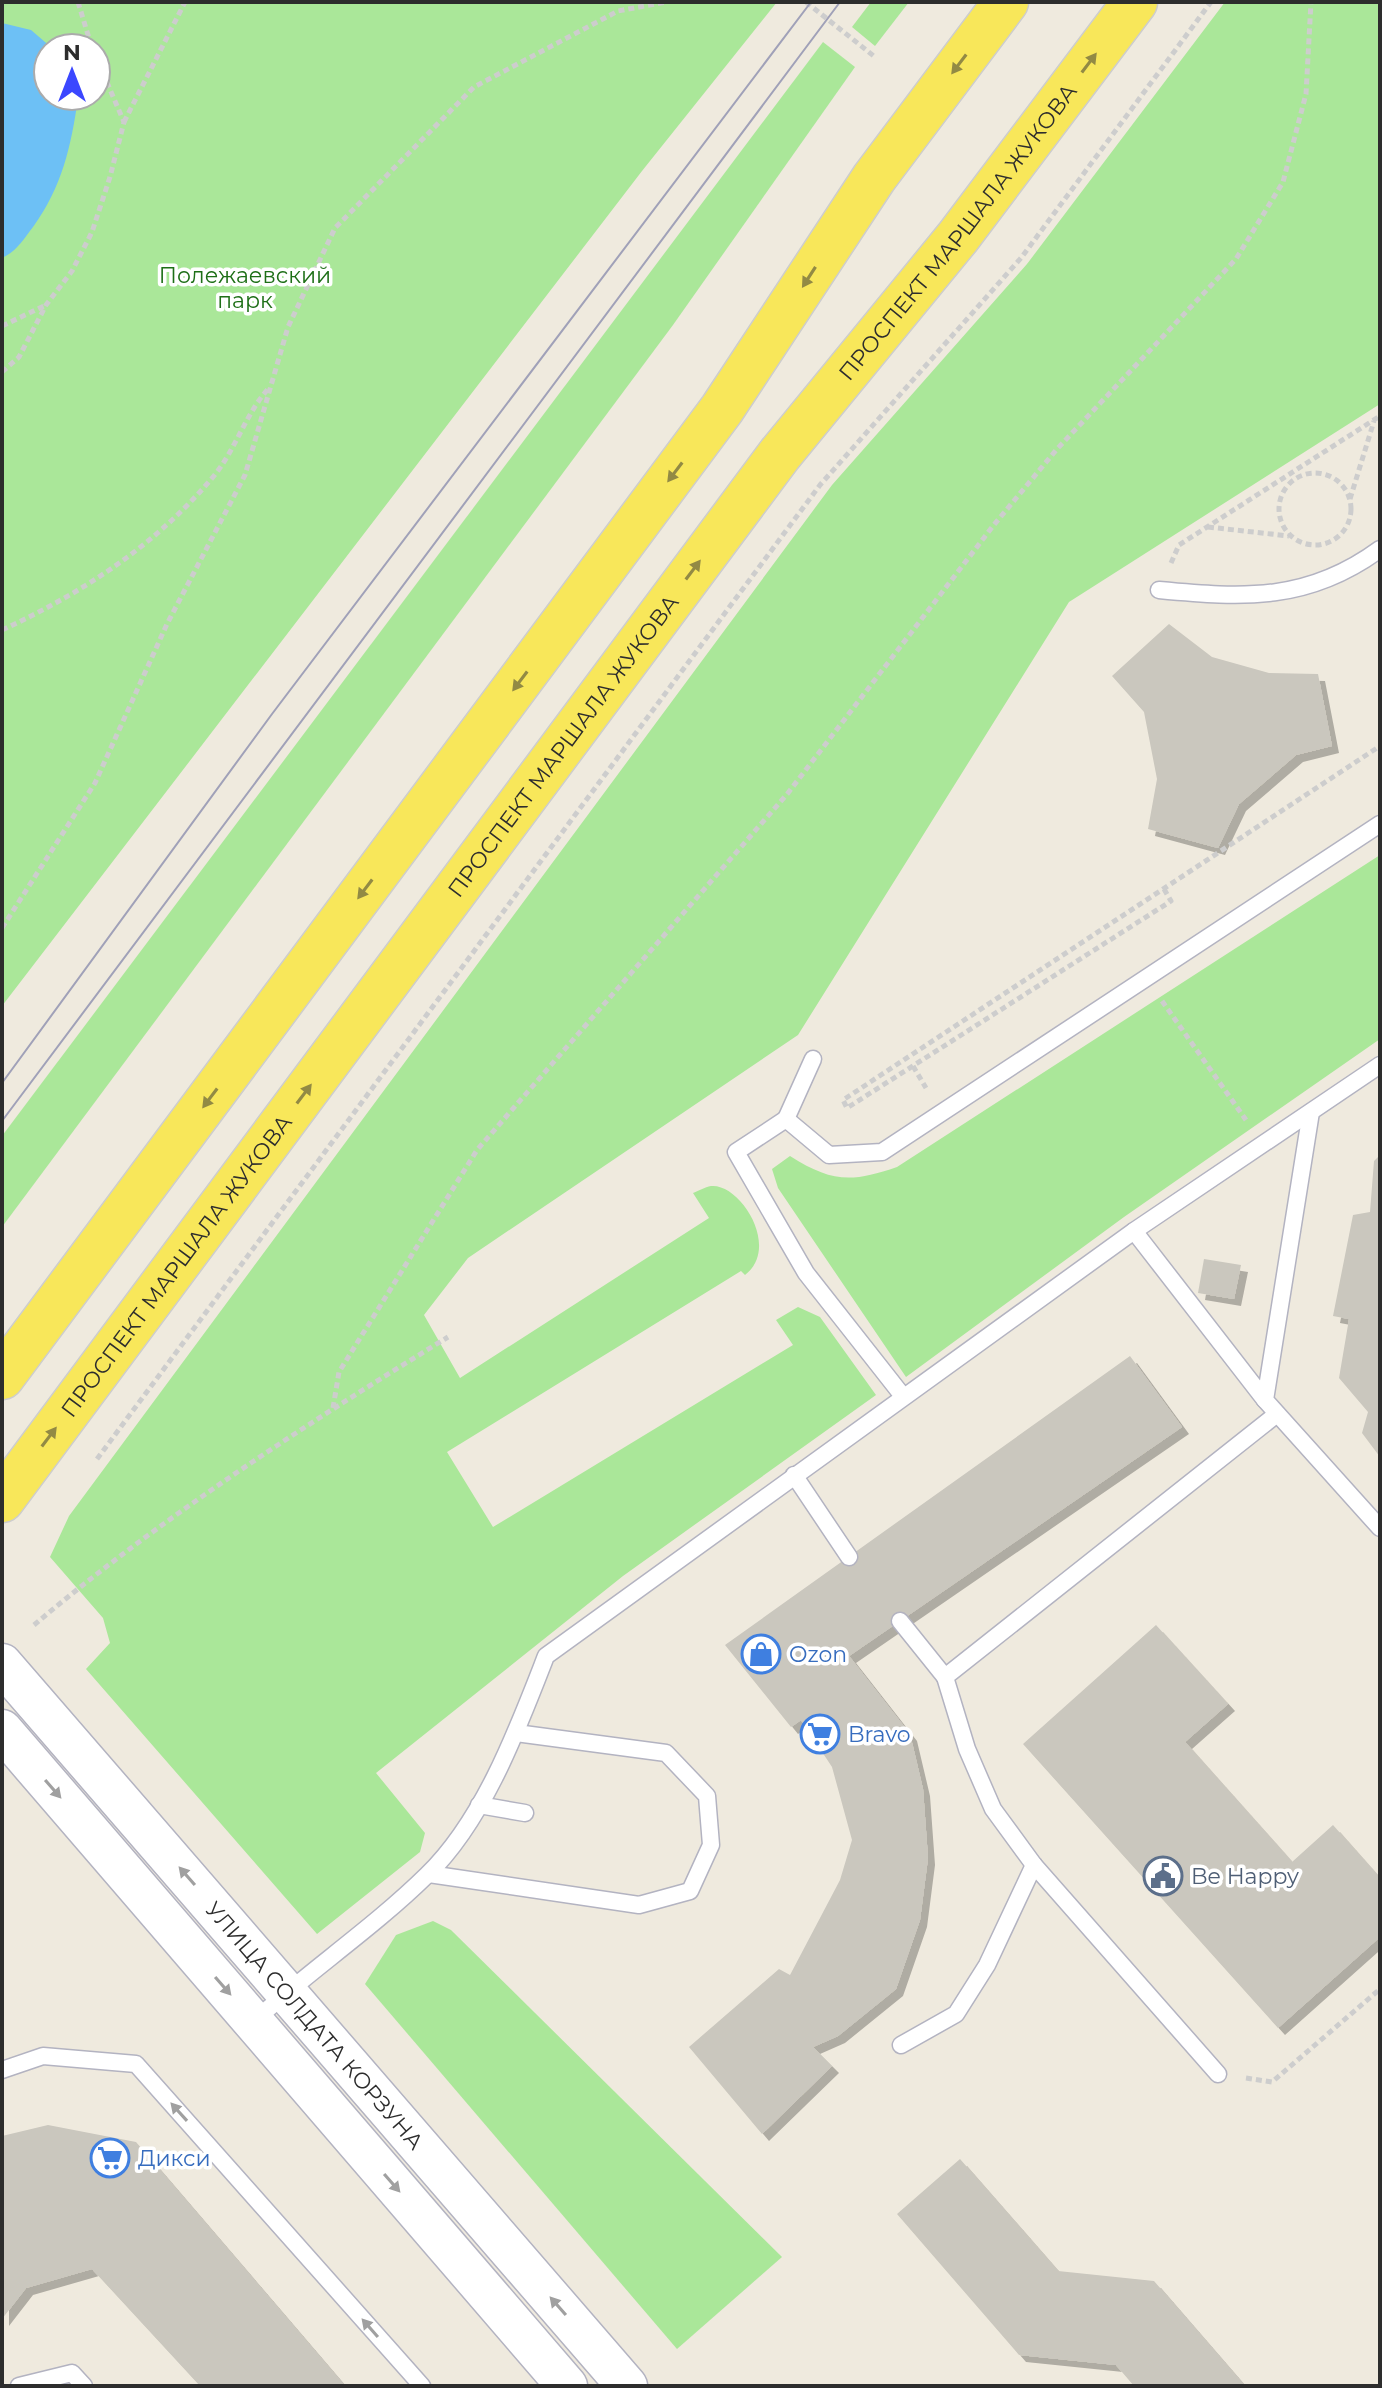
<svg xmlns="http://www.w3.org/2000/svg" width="1382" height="2388" font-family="Montserrat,sans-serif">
	<defs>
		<filter id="shadow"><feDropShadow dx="7" dy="7" stdDeviation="0" flood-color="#0004"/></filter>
	</defs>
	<rect width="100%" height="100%" fill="#efeade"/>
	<!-- green -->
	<g fill="#aae799" fill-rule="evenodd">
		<path d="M2,2H777L642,171L2,1006ZM48,48H96V96H48Z"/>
		<path d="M871,2H909L875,46L852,27Z"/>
		<path d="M1225,2H1380V404L1069,602L798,1035L468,1258L424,1315L460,1378L709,1218L693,1193C698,1191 705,1187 711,1186C740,1183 781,1247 745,1275L741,1271L447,1452L493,1527L793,1345L776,1320L798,1307L820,1317L876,1395L623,1576L376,1773L425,1833L420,1852L317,1934L86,1669L110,1643L103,1618L50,1557L69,1516L832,485L1027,264Z"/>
		<path d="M823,42L855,67L673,325L2,1227V1136Z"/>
		<path d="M1380,855V1039L1124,1217L906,1377L778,1188L772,1169L790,1156C831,1182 851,1183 897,1167Z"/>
		<path d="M433,1921L451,1930L782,2257L677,2349L365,1984L396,1935Z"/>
	</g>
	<!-- water -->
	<path fill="#6dc0f5" d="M2,23L31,30L52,48H48V96L78,98C71,147 62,187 33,227C23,240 17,251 2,258Z"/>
	<!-- building -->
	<g fill="#cac7be" filter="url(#shadow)">
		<path d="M1169,624L1212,657L1269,673L1318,674L1332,746L1296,755L1239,804L1218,848L1148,829L1157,779L1144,712L1112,676Z"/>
		<path d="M1380,1155V1457L1362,1433L1368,1412L1339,1378L1349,1319L1333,1316L1353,1215L1370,1212L1374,1161Z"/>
		<path d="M1204,1259L1241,1265L1234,1299L1198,1293Z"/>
		<path d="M1130,1356L1182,1427L849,1656L910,1734L923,1789L928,1858L920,1920L896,1989L838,2036L813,2047L832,2066L762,2134L689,2047L779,1969L790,1975L840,1880L852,1840L832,1767L801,1720L791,1727L725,1645Z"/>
		<path d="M1156,1625L1228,1704L1185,1742L1292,1862L1333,1825L1380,1878V1937L1278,2028L1023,1744Z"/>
		<path d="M48,2125L136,2142L345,2386H200L92,2269L26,2288L2,2319V2136Z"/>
		<path d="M960,2159L1058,2271L1154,2281L1245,2386H1134L1116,2365L1019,2355L897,2214Z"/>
	</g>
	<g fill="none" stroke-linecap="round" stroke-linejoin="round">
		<defs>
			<g id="service">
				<path d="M1159,590C1244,598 1308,602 1380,549"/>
				<path d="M1311,1112L1265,1400L1380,1528"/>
				<path d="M786,1119L813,1059"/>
				<path d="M1134,1231L1265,1400"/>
				<path d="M902,1395L806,1273L736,1152L786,1119L829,1155L882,1152L1380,824"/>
				<path d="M794,1475L849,1557"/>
				<path d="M900,1621L945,1677"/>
				<path d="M479,1805L525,1813"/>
				<path d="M429,1874L639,1905L690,1891L711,1845L707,1796L666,1753L516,1733"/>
				<path d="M253,2022C309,1971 373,1928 427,1875C484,1820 518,1728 546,1656L1134,1231L1380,1065"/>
				<path d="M901,2045L956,2014L987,1965L1034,1865"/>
				<path d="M2,2070L43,2056L136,2064L422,2386"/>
				<path d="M1218,2074L1034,1865L993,1809L967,1749L945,1677L1277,1414"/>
				<path d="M19,2386L72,2373L84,2386"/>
			</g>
			<g id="tertiary">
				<path id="s1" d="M2,1664L627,2386"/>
				<path d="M2,1730L567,2386"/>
			</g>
			<g id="primary">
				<path d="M2,1377L722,409L874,178L1006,2"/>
				<path id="s2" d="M2,1500L780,454L958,237L1135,2"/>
			</g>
		</defs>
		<!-- service casing -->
		<use href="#service" stroke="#b3b3c1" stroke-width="19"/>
		<!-- tertiary casing -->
		<use href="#tertiary" stroke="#b3b3c1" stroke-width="43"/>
		<!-- primary casing -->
		<use href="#primary" stroke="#cdcdcd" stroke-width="47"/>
		<!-- path -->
		<g stroke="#cdcdcd" stroke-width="5" stroke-dasharray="6 4" stroke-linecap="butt">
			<path d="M78,2L92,48"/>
			<path d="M806,2L875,57"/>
			<path d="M124,122L185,2"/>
			<path d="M2,326L44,306"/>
			<path d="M2,372L19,357L46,305L72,271L92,232L110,177L124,122L96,57"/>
			<circle cx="1315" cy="509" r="36"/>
			<path d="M1350,499L1374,421"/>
			<path d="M1208,527L1289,536"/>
			<path d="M1171,563L1179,545L1380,416"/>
			<path d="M2,630C82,593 155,546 213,477C235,451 245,415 268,389"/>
			<path d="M1164,889L1171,901L847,1108L843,1100L1380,746"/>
			<path d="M2,928L95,783L167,624L245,475L288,327L335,228L474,87L618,11L666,2"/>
			<path d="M1162,1001L1246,1120"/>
			<path d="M913,1066L926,1088"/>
			<path d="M333,1408L339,1372L477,1150L788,793L993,526L1057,449L1236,259L1283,182L1306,94L1311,2"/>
			<path d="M97,1459L820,485L1021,258L1211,2"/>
			<path d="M34,1625C162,1517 305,1425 448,1337"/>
			<path d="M1246,2078L1272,2082L1380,1989"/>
		</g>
		<!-- service -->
		<use href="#service" stroke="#fff" stroke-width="16"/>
		<!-- tertiary -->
		<use href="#tertiary" stroke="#fff" stroke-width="40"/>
		<!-- primary -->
		<use href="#primary" stroke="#f8e75a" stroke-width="44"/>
		<!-- tram -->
		<g stroke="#a0a1b8" stroke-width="2">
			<path d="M2,1083L272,714L811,2"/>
			<path d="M2,1121L840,2"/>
		</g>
	</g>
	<!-- one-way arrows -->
	<defs><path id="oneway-solid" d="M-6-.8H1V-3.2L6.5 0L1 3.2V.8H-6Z" transform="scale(2)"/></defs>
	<g fill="#928a44">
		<use href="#oneway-solid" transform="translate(1089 63) rotate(-53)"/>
		<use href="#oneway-solid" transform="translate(959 64) rotate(127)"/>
		<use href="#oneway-solid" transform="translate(809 277) rotate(123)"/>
		<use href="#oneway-solid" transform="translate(675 472) rotate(127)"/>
		<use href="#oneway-solid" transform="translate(693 570) rotate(-53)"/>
		<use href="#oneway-solid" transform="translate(520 681) rotate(127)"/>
		<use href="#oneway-solid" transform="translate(365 889) rotate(127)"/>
		<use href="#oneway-solid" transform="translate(304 1094) rotate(-53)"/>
		<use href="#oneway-solid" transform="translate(210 1098) rotate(127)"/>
		<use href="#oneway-solid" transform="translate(49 1437) rotate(-53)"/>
	</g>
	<g fill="#a0a0a0">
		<use href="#oneway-solid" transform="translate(53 1789) rotate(49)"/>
		<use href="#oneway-solid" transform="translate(187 1876) rotate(-131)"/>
		<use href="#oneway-solid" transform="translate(223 1986) rotate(49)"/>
		<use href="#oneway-solid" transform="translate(179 2112) rotate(-132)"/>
		<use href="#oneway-solid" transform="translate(392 2183) rotate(49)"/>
		<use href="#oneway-solid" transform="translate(558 2306) rotate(-131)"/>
		<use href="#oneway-solid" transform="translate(370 2328) rotate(-131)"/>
	</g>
	<!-- icons -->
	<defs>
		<symbol id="shop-ring" viewBox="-11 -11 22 22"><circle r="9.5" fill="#fff" stroke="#3f7fe0" stroke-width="1.5"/><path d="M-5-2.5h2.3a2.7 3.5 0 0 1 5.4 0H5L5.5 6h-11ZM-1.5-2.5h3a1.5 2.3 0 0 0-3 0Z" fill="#3f7fe0"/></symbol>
		<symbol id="supermarket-ring" viewBox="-11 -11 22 22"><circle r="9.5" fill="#fff" stroke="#3f7fe0" stroke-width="1.5"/><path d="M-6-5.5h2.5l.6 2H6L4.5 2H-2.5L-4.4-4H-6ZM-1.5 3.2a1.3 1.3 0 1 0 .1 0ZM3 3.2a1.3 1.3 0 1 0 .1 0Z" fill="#3f7fe0"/></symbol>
		<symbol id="civic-ring" viewBox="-11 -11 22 22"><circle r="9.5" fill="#fff" stroke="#5c6f8a" stroke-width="1.5"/><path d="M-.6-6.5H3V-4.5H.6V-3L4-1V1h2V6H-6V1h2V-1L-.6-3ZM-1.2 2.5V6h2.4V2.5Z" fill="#5c6f8a"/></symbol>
	</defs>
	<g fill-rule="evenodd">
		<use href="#shop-ring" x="739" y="1632" width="44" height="44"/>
		<use href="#supermarket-ring" x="798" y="1712" width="44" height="44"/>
		<use href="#civic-ring" x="1141" y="1854" width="44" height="44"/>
		<use href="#supermarket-ring" x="88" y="2136" width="44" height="44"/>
	</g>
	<g text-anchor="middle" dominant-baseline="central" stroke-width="7" stroke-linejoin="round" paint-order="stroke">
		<!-- street labels -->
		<g font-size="22" fill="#2d2d2d" stroke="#fff">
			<text stroke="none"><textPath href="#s2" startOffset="1588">ПРОСПЕКТ МАРШАЛА ЖУКОВА</textPath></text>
			<text stroke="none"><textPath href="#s2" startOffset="940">ПРОСПЕКТ МАРШАЛА ЖУКОВА</textPath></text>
			<text stroke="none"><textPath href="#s2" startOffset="292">ПРОСПЕКТ МАРШАЛА ЖУКОВА</textPath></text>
			<text stroke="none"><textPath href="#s1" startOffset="478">УЛИЦА СОЛДАТА КОРЗУНА</textPath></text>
		</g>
		<!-- park labels -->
		<g font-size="22" fill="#1e6f17" stroke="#fff">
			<text x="245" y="275">Полежаевский<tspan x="245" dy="25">парк</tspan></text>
		</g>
		<!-- shop labels -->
		<g font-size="22" fill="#366cbe" stroke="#fff" text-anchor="start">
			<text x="789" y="1654">Ozon</text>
			<text x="848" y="1734">Bravo</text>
			<text x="138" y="2158">Дикси</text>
		</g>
		<!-- service labels -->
		<g font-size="22" fill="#4e5e75" stroke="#fff" text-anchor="start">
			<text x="1191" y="1876">Be Happy</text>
		</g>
	</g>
	<!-- border -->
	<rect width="1382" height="2388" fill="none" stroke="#2d2d2d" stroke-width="8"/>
	<!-- north arrow -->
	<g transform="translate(72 72)"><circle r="38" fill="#ffffff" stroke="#ababab" stroke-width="2"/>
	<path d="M0-6L14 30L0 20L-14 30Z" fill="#3b47ff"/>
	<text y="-12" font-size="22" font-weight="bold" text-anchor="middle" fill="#2d2d2d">N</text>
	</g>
</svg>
